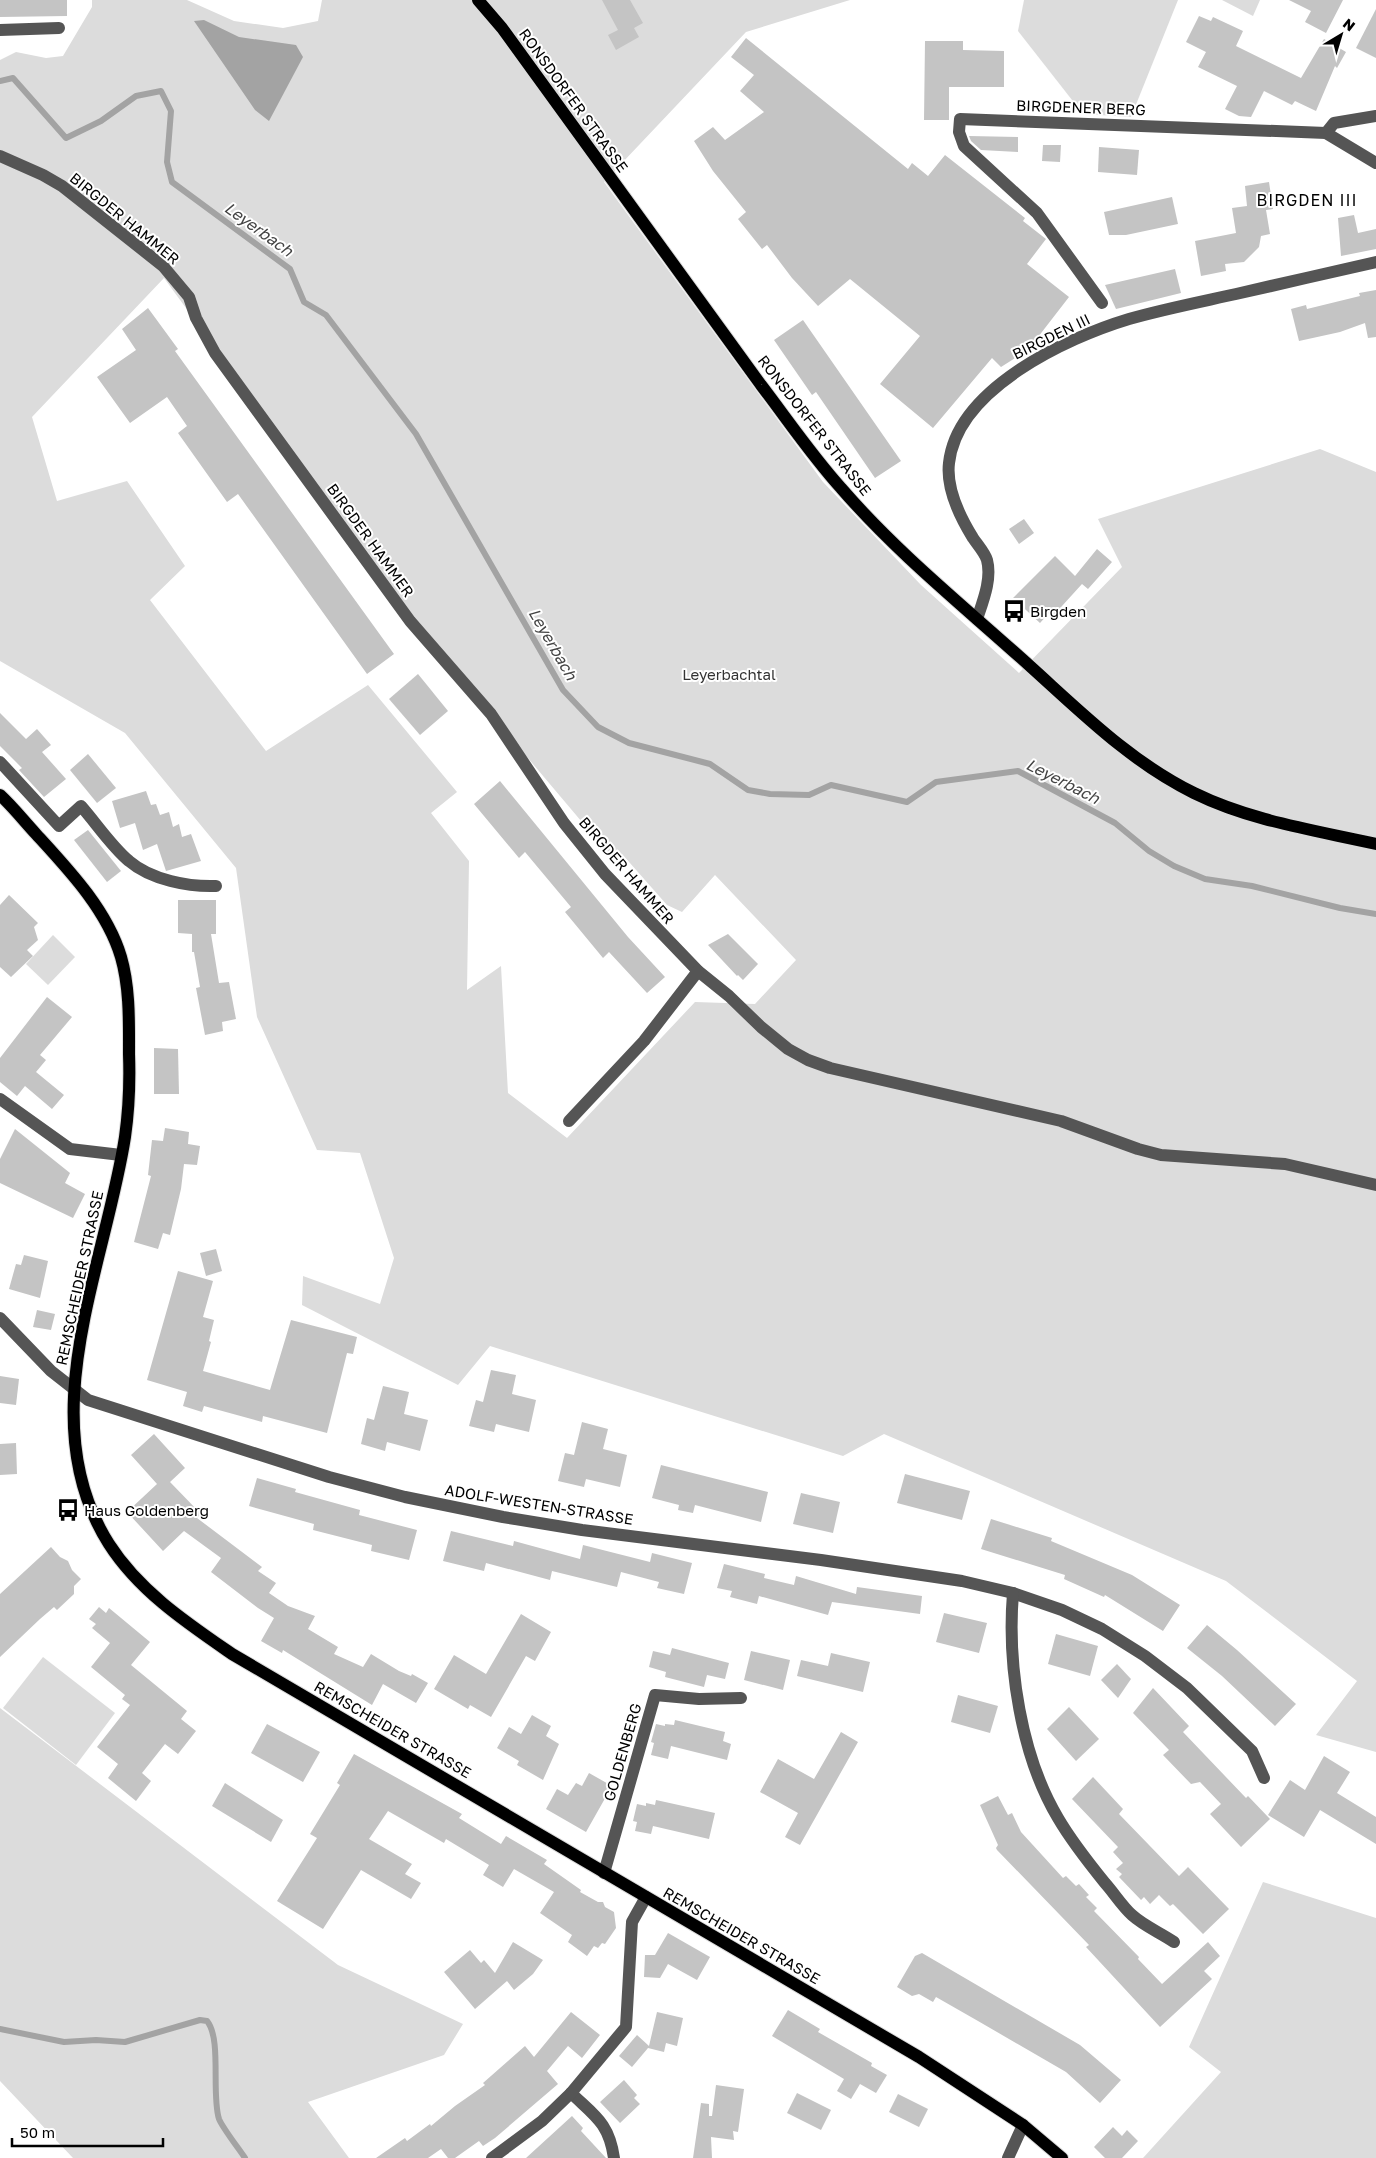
<svg xmlns="http://www.w3.org/2000/svg" width="1376" height="2158" font-family="'Golos Text',sans-serif">
	<rect width="100%" height="100%" fill="#fff"/>
	<!-- green -->
	<g fill="#dcdcdc" fill-rule="evenodd">
		<path d="M92,0H187L234,21L283,28L318,21L322,0H850L746,32L604,182L823,482L921,585L1019,673L1122,567L1098,519L1320,449L1376,472V1752L1316,1735L1357,1681L1226,1581L884,1434L843,1456L490,1346L458,1385L302,1305L303,1276L380,1304L394,1258L360,1153L317,1150L257,1017L236,868L125,733L0,661V60L16,52L46,58L63,56L92,7ZM164,278L430,642L614,860L622,854L667,905L682,912L715,875L796,960L755,1004L695,1002L567,1138L508,1093L501,966L467,990L469,861L431,813L457,792L368,685L266,751L150,600L185,566L127,481L57,501L32,417Z"/>
		<path d="M1024,0H1178L1131,117L1083,114L1018,31Z"/>
		<path d="M1222,0H1260L1253,16Z"/>
		<path d="M53,935L75,957L48,985L26,964Z"/>
		<path d="M43,1657L115,1713L76,1765L3,1708Z"/>
		<path d="M0,1708L338,1965L463,2024L444,2055L308,2102L349,2158H73L0,2081Z"/>
		<path d="M1263,1882L1376,1918V2158H1143L1221,2072L1189,2047Z"/>
	</g>
	<!-- water -->
	<path fill="#a3a3a3" d="M204,20L239,37L296,45L303,57L269,121L255,110L194,21Z"/>
	<g fill="none" stroke-linecap="round" stroke-linejoin="round">
		<!-- stream -->
		<g stroke="#a3a3a3" stroke-width="6">
			<path d="M0,81L13,78L66,138L101,121L136,96L161,91L171,111L167,162L172,182L290,269L304,302L326,315L416,434L563,690L598,727L629,743L710,764L748,790L770,794L809,795L831,785L907,802L936,782L1018,771L1115,823L1149,851L1174,866L1205,879L1252,886L1340,908L1376,914"/>
			<path d="M0,2029L64,2042L96,2040L125,2042L200,2020L207,2021C222,2039 211,2094 219,2119C222,2127 239,2149 245,2158"/>
		</g>
	</g>
	<!-- building -->
	<g fill="#c4c4c4">
		<path d="M0,0H67V16L0,17Z"/>
		<path d="M602,0H630L643,23L634,28L639,37L616,50L608,35L618,30Z"/>
		<path d="M1289,0H1343L1326,33L1305,22L1311,11Z"/>
		<path d="M1376,9V58L1356,48Z"/>
		<path d="M1199,16L1211,21L1213,17L1243,31L1236,46L1301,78L1324,39L1346,52L1337,68L1335,66L1316,111L1295,101L1292,105L1264,91L1251,117L1239,116L1225,109L1237,86L1198,67L1206,52L1186,42Z"/>
		<path d="M746,38L908,169L912,163L928,176L945,155L1025,218L1023,221L1046,239L1027,264L1069,297L1028,350L1001,367L992,358L933,428L880,384L920,336L850,279L818,306L792,278L767,245L762,249L738,219L746,212L713,171L694,141L713,127L725,140L764,112L740,91L754,75L731,57Z"/>
		<path d="M925,41H963V50L1004,51V87H949V120H924Z"/>
		<path d="M969,136L1018,137V152L981,150L971,141Z"/>
		<path d="M1043,145H1061L1060,162L1042,161Z"/>
		<path d="M1099,147L1139,150L1137,175L1098,172Z"/>
		<path d="M1269,182L1273,209L1266,210L1270,234L1261,236L1259,247L1244,262L1225,264L1226,271L1201,276L1195,241L1236,233L1232,208L1247,206L1245,186Z"/>
		<path d="M1172,197L1178,224L1126,235H1109L1104,212Z"/>
		<path d="M1354,215L1358,233L1376,229V249L1341,256L1338,218Z"/>
		<path d="M1175,269L1181,293L1116,309L1105,285Z"/>
		<path d="M1376,290V337L1368,338L1365,323L1340,332L1299,341L1291,309L1306,305L1307,309L1360,296L1359,293Z"/>
		<path d="M148,308L178,349L175,351L394,654L367,674L238,494L227,502L178,433L187,426L167,397L130,423L97,377L136,350L122,329Z"/>
		<path d="M803,320L901,461L875,478L816,392L812,395L774,340Z"/>
		<path d="M1024,519L1034,533L1019,544L1009,529Z"/>
		<path d="M1097,549L1112,562L1088,589L1082,584L1052,617L1049,613L1040,623L1013,598L1055,556L1075,576Z"/>
		<path d="M418,674L448,711L420,735L389,699Z"/>
		<path d="M0,713L26,739L37,729L51,745L42,752L66,779L44,797L19,770L22,768L0,746Z"/>
		<path d="M88,754L116,788L97,803L70,770Z"/>
		<path d="M500,781L628,937L665,977L647,993L609,952L603,958L565,912L571,907L525,852L519,858L474,804Z"/>
		<path d="M146,791L151,805L156,804L160,815L169,812L173,827L179,824L182,837L191,834L201,861L166,871L157,844L143,850L135,823L120,828L112,801Z"/>
		<path d="M88,830L121,871L107,882L74,840Z"/>
		<path d="M9,895L38,923L34,927L38,940L27,950L33,956L11,977L0,967V905Z"/>
		<path d="M178,900H216V934H211L219,983L229,982L236,1019L222,1022L223,1031L205,1035L196,988L200,987L194,952H192V934L178,933Z"/>
		<path d="M728,934L758,964L743,980L738,975L737,976L708,945Z"/>
		<path d="M47,997L72,1017L40,1055L46,1060L36,1072L64,1095L52,1109L25,1086L17,1096L0,1082V1058Z"/>
		<path d="M154,1048L178,1049L179,1094H154Z"/>
		<path d="M165,1128L189,1132L188,1144L200,1146L197,1165L184,1164L181,1189L170,1235L163,1233L158,1249L134,1242L151,1176L148,1175L152,1140L163,1141Z"/>
		<path d="M15,1129L70,1173L65,1183L85,1194L73,1218L0,1183V1159Z"/>
		<path d="M216,1249L222,1271L206,1276L200,1253Z"/>
		<path d="M24,1255L48,1261L40,1298L9,1289L16,1264L21,1265Z"/>
		<path d="M178,1271L213,1281L203,1317L214,1320L209,1341L211,1342L203,1371L270,1390L291,1320L357,1337L353,1354L347,1353L327,1433L263,1416L262,1422L204,1406L202,1412L183,1406L187,1392L147,1380Z"/>
		<path d="M37,1310L55,1314L51,1330L33,1327Z"/>
		<path d="M491,1370L516,1375L512,1394L536,1400L529,1432L496,1424L494,1432L469,1426L476,1400L483,1402Z"/>
		<path d="M0,1376L19,1379L16,1405L0,1403Z"/>
		<path d="M383,1386L409,1392L404,1414L428,1420L420,1451L387,1442L385,1451L361,1444L367,1418L374,1420Z"/>
		<path d="M582,1422L608,1429L603,1449L627,1455L620,1487L586,1479L584,1487L558,1481L565,1453L574,1455Z"/>
		<path d="M154,1434L185,1468L170,1482L201,1514L197,1518L262,1567L258,1571L276,1583L269,1593L288,1606L315,1616L308,1629L338,1647L334,1654L363,1667L371,1654L399,1671L411,1676L412,1674L428,1683L416,1703L383,1684L372,1705L283,1650L282,1653L261,1641L274,1618L258,1608L211,1572L221,1558L184,1531L163,1551L127,1512L157,1484L131,1455Z"/>
		<path d="M16,1443L17,1474L0,1475V1444Z"/>
		<path d="M661,1465L768,1492L761,1522L695,1505L693,1513L678,1510L679,1505L652,1498Z"/>
		<path d="M905,1474L970,1491L962,1520L897,1503Z"/>
		<path d="M257,1478L296,1489L295,1492L360,1510L359,1515L417,1530L409,1560L371,1551L372,1545L313,1530L314,1524L249,1506Z"/>
		<path d="M801,1493L840,1502L833,1533L793,1524Z"/>
		<path d="M991,1519L1052,1538L1051,1541L1132,1575L1180,1605L1163,1631L1105,1595L1104,1597L1064,1579L1065,1575L981,1549Z"/>
		<path d="M451,1531L513,1546L514,1541L580,1559L583,1545L650,1562L652,1553L692,1563L684,1594L657,1588L659,1582L621,1572L617,1587L552,1571L550,1580L486,1563L484,1571L443,1561Z"/>
		<path d="M51,1547L60,1557L68,1561L72,1570L81,1579L74,1586V1594L57,1610L54,1607L40,1619L0,1657V1594Z"/>
		<path d="M724,1564L765,1574L764,1578L794,1585L796,1576L856,1594L857,1587L922,1596L920,1614L832,1602L828,1615L759,1596L757,1604L730,1597L732,1591L717,1588Z"/>
		<path d="M99,1607L106,1613L109,1608L150,1642L131,1665L187,1711L181,1719L196,1731L178,1754L165,1744L142,1773L151,1781L136,1801L108,1778L118,1764L97,1747L130,1705L122,1699L125,1695L91,1667L110,1643L92,1628L96,1624L89,1619Z"/>
		<path d="M944,1613L987,1623L979,1653L936,1642Z"/>
		<path d="M521,1614L551,1632L535,1661L526,1656L491,1717L470,1705L468,1709L434,1689L454,1655L486,1674Z"/>
		<path d="M1207,1625L1237,1650L1296,1704L1275,1726L1222,1676L1187,1648Z"/>
		<path d="M1056,1634L1098,1646L1090,1676L1048,1664Z"/>
		<path d="M672,1648L729,1663L725,1679L707,1675L704,1687L665,1677L666,1672L649,1667L653,1651L670,1655Z"/>
		<path d="M751,1651L790,1660L783,1690L744,1680Z"/>
		<path d="M831,1653L870,1662L863,1692L797,1676L801,1660L828,1666Z"/>
		<path d="M1117,1664L1131,1679L1118,1698L1101,1680Z"/>
		<path d="M1153,1688L1189,1726L1183,1732L1246,1798L1248,1796L1270,1819L1241,1847L1210,1814L1221,1804L1200,1782L1191,1784L1163,1755L1169,1750L1133,1713Z"/>
		<path d="M958,1695L998,1706L990,1733L951,1722Z"/>
		<path d="M1069,1707L1099,1739L1076,1761L1047,1729Z"/>
		<path d="M532,1715L551,1726L546,1736L559,1744L543,1780L517,1765L519,1761L497,1748L509,1727L521,1734Z"/>
		<path d="M675,1720L725,1732L723,1741L731,1744L727,1760L671,1746L668,1759L651,1755L654,1743L651,1742L656,1724L665,1726V1724L674,1725Z"/>
		<path d="M267,1724L320,1752L303,1782L251,1753Z"/>
		<path d="M841,1732L858,1742L800,1845L785,1837L798,1813L760,1792L778,1759L814,1779Z"/>
		<path d="M354,1754L462,1814L459,1818L501,1844L506,1836L547,1860L544,1864L581,1890L580,1892L598,1902H603L605,1907L614,1912L616,1928L605,1944L602,1943L598,1948L594,1946L587,1956L568,1942L572,1935L540,1913L554,1892L514,1869L503,1887L483,1875L489,1865L446,1839L444,1843L388,1811L369,1839L412,1864L405,1874L421,1883L411,1899L361,1870L323,1929L277,1901L317,1838L310,1834L340,1785L337,1783Z"/>
		<path d="M1324,1756L1350,1772L1337,1793L1376,1817V1844L1320,1810L1304,1837L1268,1815L1290,1780L1305,1790Z"/>
		<path d="M589,1773L612,1786L586,1832L546,1809L557,1789L568,1795L576,1783L582,1786Z"/>
		<path d="M1093,1777L1123,1809L1119,1814L1179,1876L1188,1867L1229,1909L1203,1934L1173,1904L1170,1906L1159,1895L1150,1904L1144,1897L1141,1900L1119,1877L1122,1874L1116,1869L1123,1863L1113,1852L1118,1847L1072,1799Z"/>
		<path d="M225,1783L283,1820L271,1842L212,1806Z"/>
		<path d="M998,1796L1008,1815L1012,1813L1021,1832L1063,1878L1066,1876L1076,1886L1079,1884L1089,1895L1086,1897L1097,1908L1094,1911L1139,1957L1138,1959L1162,1984L1208,1942L1220,1956L1204,1971L1212,1979L1160,2027L1086,1947L1089,1945L997,1850L996,1848L998,1845L980,1805Z"/>
		<path d="M656,1800L715,1813L709,1839L653,1826L651,1834L635,1831L637,1822L633,1821L637,1804L646,1806V1803L655,1805Z"/>
		<path d="M668,1933L710,1957L697,1980L668,1964L660,1978L644,1977L645,1955H655Z"/>
		<path d="M513,1942L543,1960L533,1974L514,1990L507,1981L475,2009L444,1972L470,1950L481,1963L484,1960L495,1973Z"/>
		<path d="M922,1953L1080,2045L1121,2080L1100,2103L1066,2072L978,2021L936,1997L933,2002L919,1994L912,1996L897,1987L915,1956Z"/>
		<path d="M788,2010L820,2029L818,2032L872,2063L871,2066L887,2075L876,2093L860,2084L851,2099L837,2091L844,2079L772,2036Z"/>
		<path d="M571,2012L600,2035L582,2058L568,2046L547,2071L558,2084L495,2138L483,2146L479,2141L455,2158H448L441,2149L428,2158H376L405,2138L407,2141L430,2124L431,2126L455,2106L485,2085L483,2083L525,2046L534,2057Z"/>
		<path d="M657,2012L683,2018L677,2046L666,2043L664,2052L648,2048L632,2067L619,2056L637,2035L649,2046Z"/>
		<path d="M624,2080L637,2095L634,2098L640,2104L620,2123L600,2102Z"/>
		<path d="M716,2085L744,2089L738,2132L733,2131L734,2140L711,2137L712,2158H693L701,2103L709,2104V2116H712Z"/>
		<path d="M797,2093L831,2110L821,2130L787,2113Z"/>
		<path d="M898,2094L928,2109L919,2127L889,2112Z"/>
		<path d="M572,2116L583,2128L581,2131L606,2158H526Z"/>
		<path d="M1113,2127L1122,2136L1127,2130L1138,2141L1122,2158H1105L1094,2147Z"/>
	</g>
	<g fill="none" stroke-linecap="round" stroke-linejoin="round">
		<defs>
			<g id="major">
				<path d="M478,0L502,28L761,385C787,419 812,456 841,488C898,554 967,609 1031,667C1082,713 1131,762 1194,793C1251,821 1314,830 1376,844"/>
				<path d="M0,795C13,807 24,821 36,834C69,870 107,910 121,957C130,988 129,1023 129,1054C130,1082 129,1109 125,1137C105,1267 30,1420 109,1544C139,1591 187,1623 232,1654L919,2057L1023,2125L1062,2158"/>
			</g>
		</defs>
		<!-- major casing -->
		<use href="#major" stroke="#dbdbdb" stroke-width="14"/>
		<!-- minor -->
		<g stroke="#555" stroke-width="12">
			<path d="M0,30L59,28"/>
			<path d="M1326,133L1334,123L1376,116"/>
			<path d="M0,156L43,175L62,186L163,266L189,297L196,318L215,353L410,621L491,714L564,823L605,874L698,971L729,996L761,1027L788,1049L808,1060L830,1068L1061,1121L1138,1149L1161,1155L1285,1164L1376,1185"/>
			<path d="M1102,303L1037,213L964,146L959,132L960,119L1326,133L1376,163"/>
			<path d="M977,619C983,601 992,579 987,560C985,553 977,544 973,538C960,517 946,488 949,463C957,389 1066,338 1129,319C1164,309 1200,302 1236,294C1283,283 1329,273 1376,262"/>
			<path d="M0,762L59,826L81,806C96,823 112,847 129,861C151,880 189,887 216,886"/>
			<path d="M0,1099L70,1149L121,1155"/>
			<path d="M569,1121L644,1041L698,971"/>
			<path d="M0,1318L51,1371L88,1400L329,1477L405,1497L503,1517L582,1530L821,1560L962,1581L1013,1593L1062,1610L1102,1629L1145,1656L1187,1688L1252,1751L1264,1778"/>
			<path d="M1013,1593C1007,1665 1021,1756 1058,1818C1072,1842 1088,1862 1105,1883C1114,1893 1122,1906 1132,1915C1144,1926 1161,1933 1174,1942"/>
			<path d="M604,1873L655,1695L699,1699L741,1698"/>
			<path d="M571,2093C595,2116 609,2123 614,2158"/>
			<path d="M492,2158L542,2121L571,2093L626,2027L632,1922L646,1897"/>
			<path d="M1008,2158L1023,2125"/>
		</g>
		<!-- major -->
		<use href="#major" stroke="#000" stroke-width="12"/>
	</g>
	<!-- icons -->
	<defs>
		<symbol id="bus-bare" viewBox="-9 -9 18 18"><path d="M-5-6H5V4H4V6H2V4H-2V6H-4V4H-5ZM-3.5-4V0h7V-4ZM-3.5 1.2v1.5H-2V1.2ZM2 1.2v1.5H3.5V1.2Z" fill="#000" stroke="#fff" stroke-width="2.5" paint-order="stroke"/></symbol>
	</defs>
	<g fill-rule="evenodd">
		<use href="#bus-bare" x="998" y="595" width="32" height="32"/>
		<use href="#bus-bare" x="52" y="1494" width="32" height="32"/>
	</g>
	<g text-anchor="middle" dominant-baseline="central" stroke-width="4" stroke-linejoin="round" paint-order="stroke">
		<!-- street labels -->
		<g font-size="15" fill="#000" stroke="#fff">
			<text transform="translate(574 100) rotate(54)">RONSDORFER STRASSE</text>
			<text transform="translate(1081 107) rotate(2)">BIRGDENER BERG</text>
			<text transform="translate(125 218) rotate(39)">BIRGDER HAMMER</text>
			<text transform="translate(1051 336) rotate(-26)">BIRGDEN III</text>
			<text transform="translate(815 425) rotate(52)">RONSDORFER STRASSE</text>
			<text transform="translate(371 540) rotate(54)">BIRGDER HAMMER</text>
			<text transform="translate(627 870) rotate(49)">BIRGDER HAMMER</text>
			<text transform="translate(79 1278) rotate(-78)">REMSCHEIDER STRASSE</text>
			<text transform="translate(539 1504) rotate(9)">ADOLF-WESTEN-STRASSE</text>
			<text transform="translate(393 1729) rotate(30)">REMSCHEIDER STRASSE</text>
			<text transform="translate(622 1752) rotate(-74)">GOLDENBERG</text>
			<text transform="translate(742 1935) rotate(30)">REMSCHEIDER STRASSE</text>
		</g>
		<!-- poi labels -->
		<g font-size="15" fill="#000" stroke="#fff" text-anchor="start">
			<text x="1030" y="611">Birgden</text>
			<text x="84" y="1510">Haus Goldenberg</text>
		</g>
		<!-- park labels -->
		<g font-size="15" fill="#333" stroke="#fff">
			<text x="729" y="674">Leyerbachtal</text>
		</g>
		<!-- neighbourhood labels -->
		<g font-size="16" letter-spacing="1" fill="#000" stroke="#fff">
			<text x="1307" y="200">BIRGDEN III</text>
		</g>
		<!-- water labels -->
		<g font-size="16" font-style="italic" fill="#444" stroke="#fff">
			<text transform="translate(259 229) rotate(36)">Leyerbach</text>
			<text transform="translate(553 644) rotate(60)">Leyerbach</text>
			<text transform="translate(1063 781) rotate(27)">Leyerbach</text>
		</g>
	</g>
	<!-- north arrow -->
	<g transform="translate(1341 35) rotate(38)" stroke="#ffffff" stroke-width="4" paint-order="stroke">
	<path d="M0-4L9 19L0 12L-9 19Z" fill="#000000"/>
	<text y="-8" font-size="14" font-weight="bold" text-anchor="middle" fill="#000000">N</text>
	</g>
	<!-- scale -->
	<path d="M12 2138v8h151v-8" fill="none" stroke="#000000" stroke-width="2.5"/>
	<text x="20" y="2138" font-size="15" fill="#000000" stroke="#ffffff" stroke-width="4" paint-order="stroke">50 m</text>
</svg>
